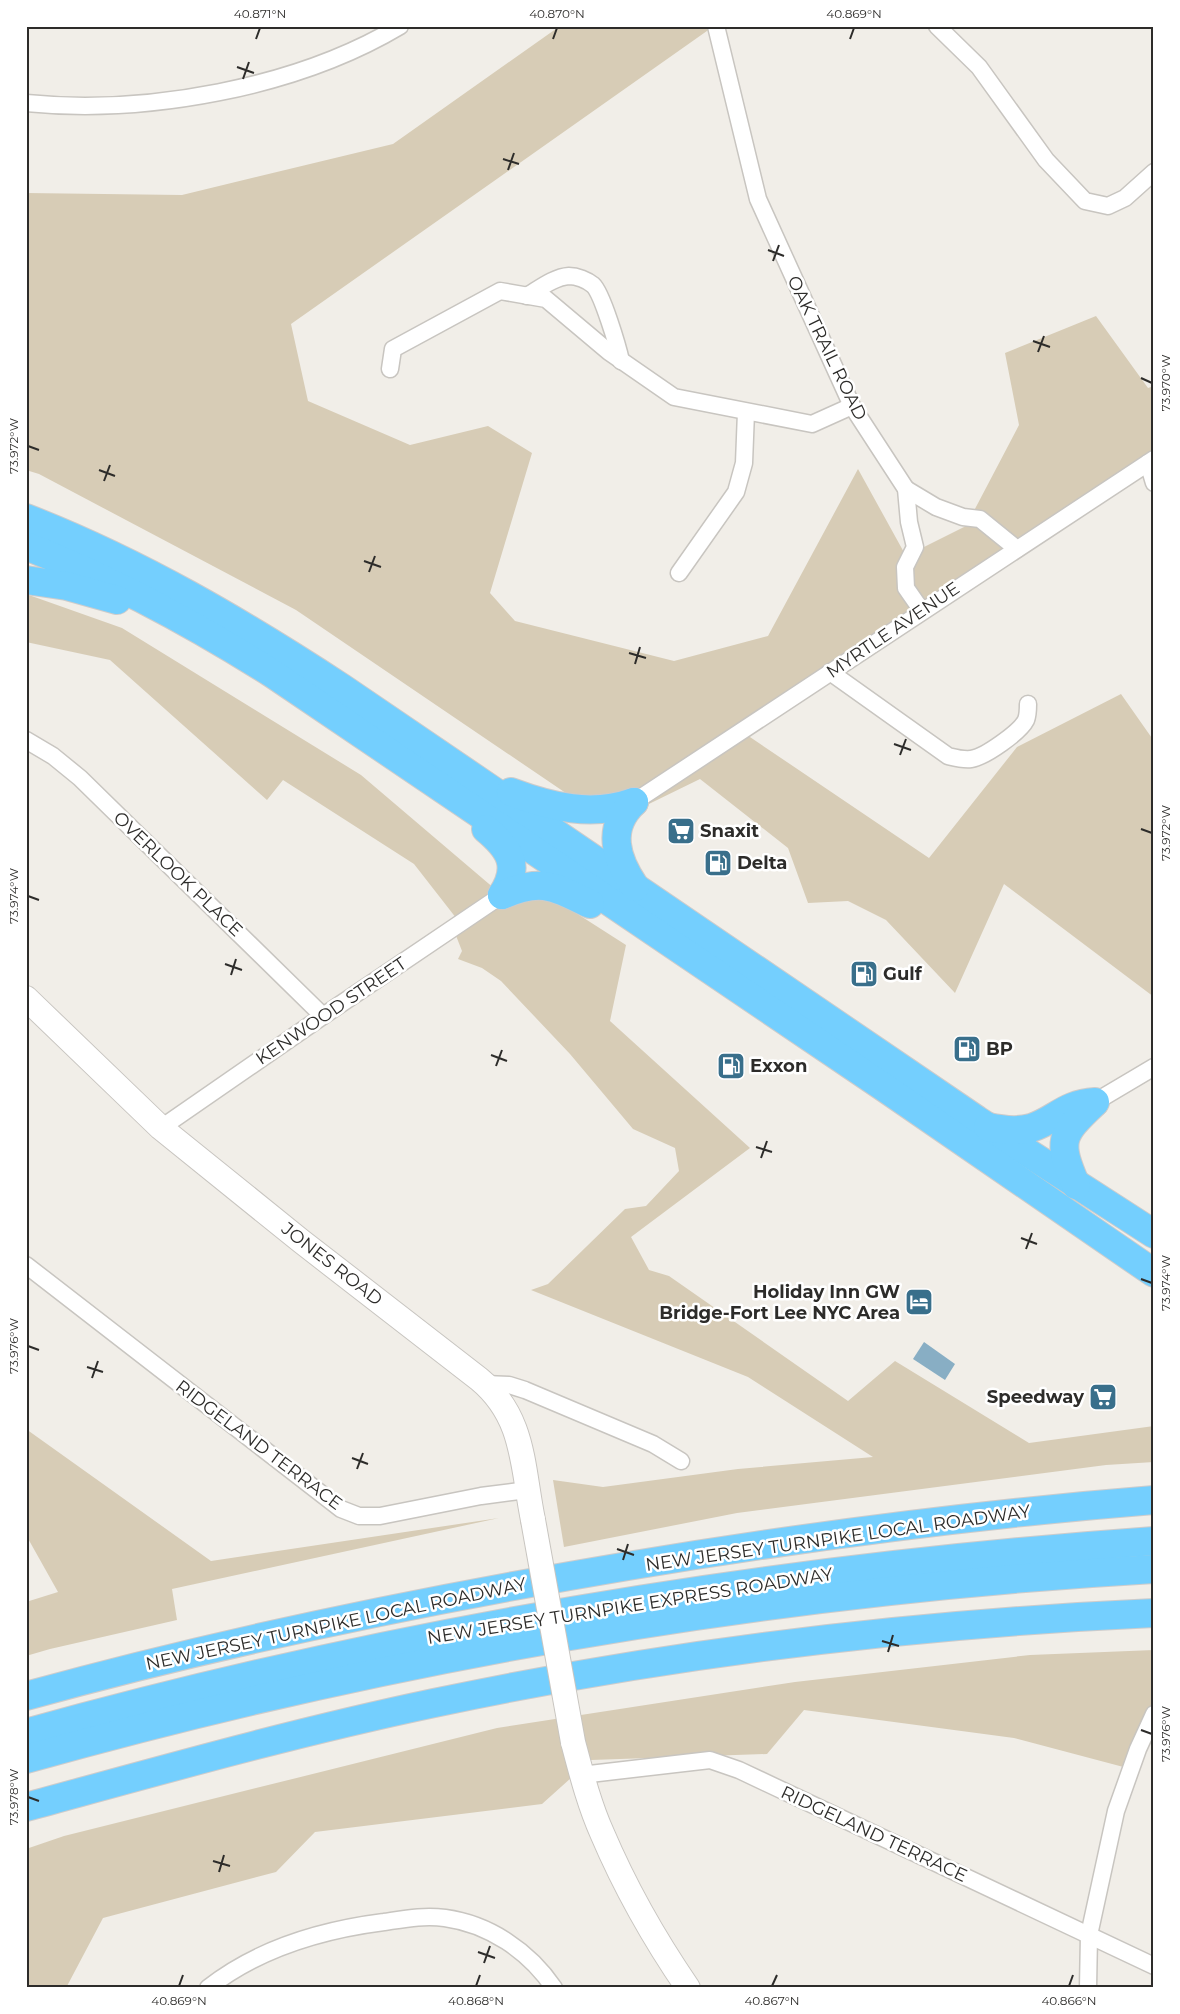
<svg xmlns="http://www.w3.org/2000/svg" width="1180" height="2014" font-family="Montserrat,sans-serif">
	<rect width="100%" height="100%" fill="#f1eee8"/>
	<!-- green -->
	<g fill="#d7ccb6">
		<path d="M560,26H714L291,324L308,401L410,445L488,426L532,453L490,593L515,621L674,661L768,636L858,469L906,556L966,526L1019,425L1005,353L1096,316L1148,388L1154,386V450L744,733L929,858L1017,747L1121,694L1154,741V997L1004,884L955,993L886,920L848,901L808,903L788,848L700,779L610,823L296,610L39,474L26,470V193L182,195L393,144Z"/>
		<path d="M26,594L122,628L361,775L502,895L546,899L565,906L626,945L610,1021L750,1148L631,1237L649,1270L669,1276L848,1401L895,1361L1029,1443L1154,1426V1462L1106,1465L737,1513L564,1547L553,1480L603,1487L738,1469L873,1457L748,1377L531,1290L548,1284L625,1209L646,1206L679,1171L675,1148L633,1129L570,1054L501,981L482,968L458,959L462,951L453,928L460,923L414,864L283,780L267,800L110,660L26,642Z"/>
		<path d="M26,1429L211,1561L499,1518L172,1589L177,1620L50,1649L26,1656V1602L58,1592L26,1535Z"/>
		<path d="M1154,1650V1714L1131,1769L1014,1738L804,1710L767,1754L591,1760L542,1804L315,1832L276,1872L103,1918L66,1988H26V1849L64,1836L497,1728L795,1682L1030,1655Z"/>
	</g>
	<!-- water -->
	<path fill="#88aec4" d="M924,1342L955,1364L945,1380L913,1359Z"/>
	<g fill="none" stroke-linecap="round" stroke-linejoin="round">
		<defs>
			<g id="street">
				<path d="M716,26L758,199L852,406L906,489L909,522L915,547L905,567L906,588L922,611"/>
				<path d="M937,26L979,67L1046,160L1085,201L1108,206L1125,198L1154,172"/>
				<path d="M26,103C146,115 296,88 400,26"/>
				<path d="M527,296C539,289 554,277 569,276C577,276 587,280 593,285C602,293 618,347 621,361"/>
				<path d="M390,369L393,349L500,291L546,299L609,352L674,397L812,424L852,406"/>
				<path d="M1148,463L1154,483"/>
				<path d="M906,489L936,507L963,517L980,519L1017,549"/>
				<path d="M679,573L736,492L744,463L746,412"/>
				<path d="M830,672L948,756C956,758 963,760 971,759C985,757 1020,732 1026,720C1028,715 1028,709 1028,704"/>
				<path d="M26,740L53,756L80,778L323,1016"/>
				<path d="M634,802L1154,459"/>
				<path d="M1095,1102L1154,1067"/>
				<path d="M161,1128L323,1016L502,895"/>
				<path d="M26,1265L341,1509L359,1516H380L481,1496L527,1490"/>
				<path d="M485,1384L509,1385L525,1390L653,1444L681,1461"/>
				<path d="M581,1775L710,1760L739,1770L1154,1966"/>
				<path d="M208,1988C259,1948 321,1930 384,1922C404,1919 424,1915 445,1918C489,1924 529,1951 554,1988"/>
				<path d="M1088,1988L1089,1935L1116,1811L1138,1749L1154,1714"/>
			</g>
			<g id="secondary">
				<path d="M26,998L161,1128L301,1241L479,1379C525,1417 522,1466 533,1520"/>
				<path d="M573,1742C581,1772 589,1804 602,1833C625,1887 655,1940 688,1988"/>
			</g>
			<g id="highway">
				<path d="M26,518C139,562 241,622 342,688L977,1120L1154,1234"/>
				<path d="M26,546C113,580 194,624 273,674L885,1088L1154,1273"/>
				<path d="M26,580L67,586L117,600"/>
				<path d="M511,792C551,807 592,817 634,802"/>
				<path d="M634,802C606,828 616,859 635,887"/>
				<path d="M486,829C510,849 521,866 502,895"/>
				<path d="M502,895C541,878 553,886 590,904"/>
				<path d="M988,1127C1002,1130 1017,1132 1031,1128C1056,1120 1064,1104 1095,1102"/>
				<path d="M1076,1185C1057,1141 1060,1135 1094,1103"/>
				<path d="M26,1696C225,1641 425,1600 628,1566C802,1537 978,1514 1154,1500"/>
				<path d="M26,1733C393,1631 774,1568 1154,1541"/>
				<path d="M26,1759C393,1656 773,1591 1154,1569"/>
				<path d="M26,1807C162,1770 296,1732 434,1703C670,1653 913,1624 1154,1613"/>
			</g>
		</defs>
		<!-- street casing -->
		<use href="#street" stroke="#c8c5c0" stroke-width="19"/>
		<!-- secondary casing -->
		<use href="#secondary" stroke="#c8c5c0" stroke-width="26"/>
		<!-- highway casing -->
		<use href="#highway" stroke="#cdcccc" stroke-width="30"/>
		<!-- street -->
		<use href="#street" stroke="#fff" stroke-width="16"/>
		<!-- secondary -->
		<use href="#secondary" stroke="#fff" stroke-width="24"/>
		<!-- highway -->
		<use href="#highway" stroke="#74cffe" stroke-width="28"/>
		<defs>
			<path id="secondary-bridge" d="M533,1520L573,1742"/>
		</defs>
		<!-- secondary-bridge casing -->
		<use href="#secondary-bridge" stroke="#c8c5c0" stroke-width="26" stroke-linecap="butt"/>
		<!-- secondary-bridge -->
		<use href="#secondary-bridge" stroke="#fff" stroke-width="24"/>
	</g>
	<!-- ticks -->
	<path fill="none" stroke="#2d2c2a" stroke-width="2" d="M256,39L260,28M553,39L557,28M850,39L854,28M237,67L254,73M243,79L249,62M503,159L519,164M508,170L514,153M768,250L784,256M773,261L779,245M1033,341L1050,347M1038,352L1044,336M1141,378L1152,383M28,446L39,450M99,470L115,476M104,481L110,465M364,561L381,567M369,572L375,556M629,653L646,658M635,664L640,647M894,744L911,750M900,755L906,739M1141,829L1152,833M28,896L39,900M225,964L242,970M231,975L236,959M491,1055L507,1061M496,1066L502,1050M756,1147L772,1152M761,1158L767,1141M1021,1238L1037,1244M1026,1249L1032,1233M1141,1279L1152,1283M28,1346L39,1350M87,1367L103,1372M92,1378L98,1361M352,1458L368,1464M357,1469L363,1453M617,1549L634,1555M623,1560L628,1544M882,1641L899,1646M888,1652L893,1635M1141,1730L1152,1734M28,1797L39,1801M213,1861L230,1866M219,1872L224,1855M478,1952L495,1958M484,1963L490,1946M179,1986L183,1975M476,1986L480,1975M772,1986L777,1975M1069,1986L1073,1975"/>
	<!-- icons -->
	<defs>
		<symbol id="supermarket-square" viewBox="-11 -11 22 22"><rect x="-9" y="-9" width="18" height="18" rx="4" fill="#396f8b" stroke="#fff"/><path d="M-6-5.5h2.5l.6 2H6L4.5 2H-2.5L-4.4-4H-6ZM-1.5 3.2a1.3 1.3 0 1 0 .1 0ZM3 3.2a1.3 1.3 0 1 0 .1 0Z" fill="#fff"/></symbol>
		<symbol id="fuel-square" viewBox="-11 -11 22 22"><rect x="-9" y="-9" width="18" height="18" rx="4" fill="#396f8b" stroke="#fff"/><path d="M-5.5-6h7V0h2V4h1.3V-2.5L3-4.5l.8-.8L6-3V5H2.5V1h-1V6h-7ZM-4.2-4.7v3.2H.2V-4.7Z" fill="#fff"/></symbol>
		<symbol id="hotel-square" viewBox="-11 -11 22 22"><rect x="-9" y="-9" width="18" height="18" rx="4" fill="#396f8b" stroke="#fff"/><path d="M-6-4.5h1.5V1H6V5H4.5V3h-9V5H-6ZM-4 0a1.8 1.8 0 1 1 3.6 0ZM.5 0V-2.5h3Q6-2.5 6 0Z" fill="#fff"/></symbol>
	</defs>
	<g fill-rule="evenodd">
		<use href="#supermarket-square" x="665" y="815" width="32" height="32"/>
		<use href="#fuel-square" x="702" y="847" width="32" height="32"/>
		<use href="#fuel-square" x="848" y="958" width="32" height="32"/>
		<use href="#fuel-square" x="951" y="1033" width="32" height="32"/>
		<use href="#fuel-square" x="715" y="1050" width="32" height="32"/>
		<use href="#hotel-square" x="903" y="1286" width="32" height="32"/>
		<use href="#supermarket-square" x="1087" y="1381" width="32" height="32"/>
	</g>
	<g text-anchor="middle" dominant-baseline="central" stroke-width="5" stroke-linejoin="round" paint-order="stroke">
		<!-- street labels -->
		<g font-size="18" fill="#2d2c2a" stroke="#fff">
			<text transform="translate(827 348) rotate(64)">OAK TRAIL ROAD</text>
			<text transform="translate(893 630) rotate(-34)">MYRTLE AVENUE</text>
			<text transform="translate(178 874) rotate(44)">OVERLOOK PLACE</text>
			<text transform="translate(331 1011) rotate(-34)">KENWOOD STREET</text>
			<text transform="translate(332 1264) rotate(38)">JONES ROAD</text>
			<text transform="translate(259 1445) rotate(37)">RIDGELAND TERRACE</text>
			<text transform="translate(838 1538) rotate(-8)">NEW JERSEY TURNPIKE LOCAL ROADWAY</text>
			<text transform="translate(630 1606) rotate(-9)">NEW JERSEY TURNPIKE EXPRESS ROADWAY</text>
			<text transform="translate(336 1624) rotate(-12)">NEW JERSEY TURNPIKE LOCAL ROADWAY</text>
			<text transform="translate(874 1834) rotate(25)">RIDGELAND TERRACE</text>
		</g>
		<!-- poi labels -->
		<g font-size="18" font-weight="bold" fill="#2d2c2a" stroke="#fff" text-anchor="start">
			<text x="700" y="831">Snaxit</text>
			<text x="737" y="863">Delta</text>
			<text x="883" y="974">Gulf</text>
			<text x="986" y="1049">BP</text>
			<text x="750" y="1066">Exxon</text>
			<text x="900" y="1292" text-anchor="end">Holiday Inn GW<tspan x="900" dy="21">Bridge-Fort Lee NYC Area</tspan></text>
			<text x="1084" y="1397" text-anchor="end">Speedway</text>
		</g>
	</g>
	<!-- border -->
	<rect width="1180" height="2014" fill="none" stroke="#ffffff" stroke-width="55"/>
	<rect x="28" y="28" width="1124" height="1958" fill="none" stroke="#2d2c2a" stroke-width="2"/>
	<g font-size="12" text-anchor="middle" fill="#2d2c2a">
		<text x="260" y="18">40.871°N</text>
		<text x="557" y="18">40.870°N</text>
		<text x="854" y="18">40.869°N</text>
		<text transform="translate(1166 383) rotate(-90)" y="4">73.970°W</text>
		<text transform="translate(14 446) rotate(-90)" y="4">73.972°W</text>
		<text transform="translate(1166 833) rotate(-90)" y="4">73.972°W</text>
		<text transform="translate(14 896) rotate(-90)" y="4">73.974°W</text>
		<text transform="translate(1166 1283) rotate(-90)" y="4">73.974°W</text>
		<text transform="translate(14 1346) rotate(-90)" y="4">73.976°W</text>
		<text transform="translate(1166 1734) rotate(-90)" y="4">73.976°W</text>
		<text transform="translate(14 1797) rotate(-90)" y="4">73.978°W</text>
		<text x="179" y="2005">40.869°N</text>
		<text x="476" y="2005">40.868°N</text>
		<text x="772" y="2005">40.867°N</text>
		<text x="1069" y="2005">40.866°N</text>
	</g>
</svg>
